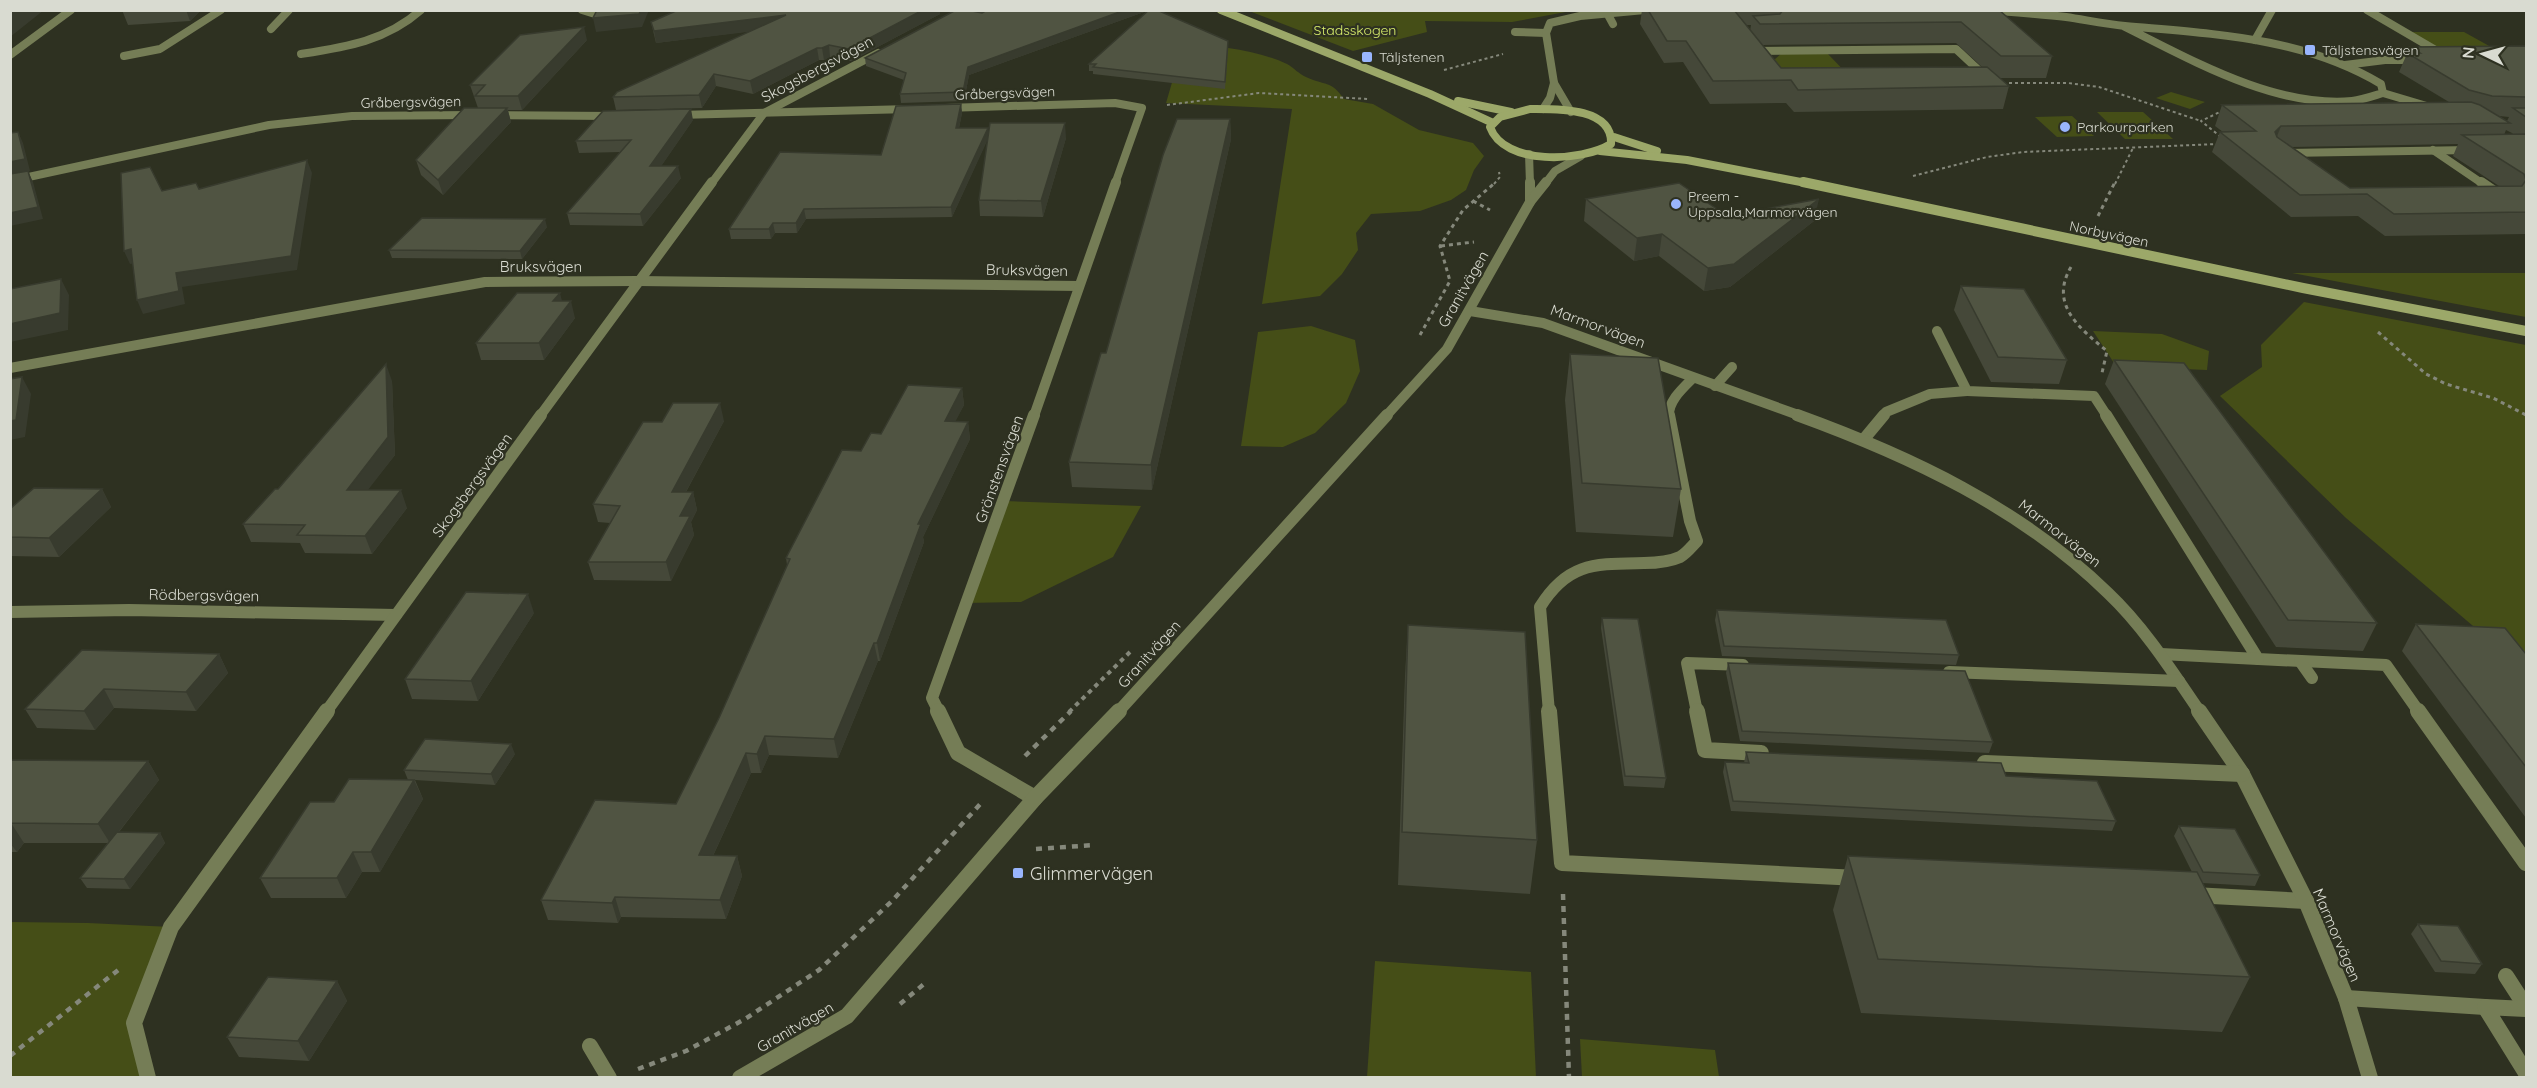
<svg xmlns="http://www.w3.org/2000/svg" width="2537" height="1088" font-family="Quicksand,sans-serif">
	<rect width="100%" height="100%" fill="#2e3121"/>
	<!-- green -->
	<g fill="#454e17">
		<path d="M1249,11H1571L1512,22L1425,21L1427,32L1353,51Z"/>
		<path d="M2410,32H2464L2509,57L2439,48Z"/>
		<path d="M1183,45C1219,46 1254,49 1287,64C1294,68 1299,74 1306,77C1325,86 1331,80 1344,99L1373,104L1419,130L1473,143L1484,156L1474,170L1466,190L1451,200L1420,211L1371,214L1356,233L1358,250L1342,274L1320,296L1262,304L1292,109L1166,103Z"/>
		<path d="M1782,53H1827L1855,82L1791,79L1774,60Z"/>
		<path d="M2171,92L2205,102L2190,109L2156,98Z"/>
		<path d="M2097,112H2143L2173,139H2125Z"/>
		<path d="M2072,116L2094,136L2057,137L2035,117Z"/>
		<path d="M2292,273H2526V317L2504,313Z"/>
		<path d="M2304,302L2526,345V671L2346,518L2220,396L2262,367L2261,345Z"/>
		<path d="M1311,326L1355,340L1360,371L1346,403L1315,433L1283,447L1241,446L1258,332Z"/>
		<path d="M2093,331L2162,334L2209,351L2207,370L2116,366Z"/>
		<path d="M1004,501L1141,506L1113,557L1021,602L965,603Z"/>
		<path d="M11,922L88,923L171,927L134,1023L148,1077L11,1078Z"/>
		<path d="M1375,961L1531,972L1536,1077H1367Z"/>
		<path d="M1580,1039L1715,1050L1719,1077H1582Z"/>
	</g>
	<g fill="none" stroke-linecap="round" stroke-linejoin="round">
		<!-- path-far3 -->
		<g stroke="#85887b" stroke-width="2" stroke-dasharray="3 3" stroke-linecap="butt">
			<path d="M1444,70L1503,54"/>
			<path d="M2009,83H2068L2099,87L2201,121"/>
			<path d="M1167,105L1259,93L1368,99"/>
			<path d="M2221,137L2201,121L2222,111"/>
			<path d="M1913,176L1987,157L2023,152L2218,144"/>
			<path d="M1494,184L1500,177L1499,172"/>
			<path d="M2115,184L2133,148"/>
		</g>
		<!-- path-far2 -->
		<g stroke="#85887b" stroke-width="3" stroke-dasharray="4 4" stroke-linecap="butt">
			<path d="M1473,201L1490,210"/>
			<path d="M2098,216L2115,182"/>
			<path d="M1441,246L1474,242"/>
			<path d="M2071,267C2049,304 2079,328 2107,351L2102,373"/>
			<path d="M2378,332L2426,374L2446,384L2493,398L2526,415"/>
			<path d="M1420,335L1450,281L1440,246L1463,210L1496,182"/>
		</g>
		<!-- path-far1 -->
		<path stroke="#85887b" stroke-width="4" stroke-dasharray="4.5 4.5" stroke-linecap="butt" d="M1069,712L1130,652"/>
		<!-- path -->
		<g stroke="#85887b" stroke-width="4.5" stroke-dasharray="6 6" stroke-linecap="butt">
			<path d="M1025,756L1071,711"/>
			<path d="M1036,849L1095,845"/>
			<path d="M1563,894L1569,1078"/>
			<path d="M900,1004L924,984"/>
			<path d="M10,1056L122,967"/>
			<path d="M638,1069L686,1051L745,1019L819,970L892,901L983,801"/>
		</g>
		<!-- lane-far3 -->
		<g stroke="#757d56" stroke-width="8">
			<path d="M582,10L598,15"/>
			<path d="M2367,10L2444,55"/>
			<path d="M1607,13L1613,24"/>
			<path d="M271,29L289,10"/>
			<path d="M1515,32L1546,33"/>
			<path d="M2255,40L2272,10"/>
			<path d="M1753,51L1956,49L1986,77"/>
			<path d="M301,54C346,47 386,41 421,10"/>
			<path d="M10,55L71,10"/>
			<path d="M124,56L160,49L221,10"/>
			<path d="M2345,65L2385,60H2420"/>
			<path d="M2383,93L2430,107"/>
			<path d="M2433,150L2483,184"/>
			<path d="M2285,153L2471,150"/>
		</g>
		<!-- lane-far2 -->
		<g stroke="#757d56" stroke-width="10">
			<path d="M2481,182L2500,195"/>
			<path d="M1937,331L1967,391L2094,396L2107,416"/>
			<path d="M1715,386L1732,367"/>
			<path d="M1669,416C1668,401 1683,388 1693,378"/>
			<path d="M1883,416L1886,412L1930,394L1967,391"/>
		</g>
		<!-- lane-far1 -->
		<g stroke="#757d56" stroke-width="12">
			<path d="M2106,415L2258,659L2386,665L2419,712"/>
			<path d="M1864,439L1884,415"/>
			<path d="M2161,654L2258,659"/>
			<path d="M2300,661L2312,678"/>
			<path d="M1549,712L1540,607C1568,562 1595,564 1644,563C1656,563 1669,562 1680,557C1687,553 1692,546 1697,541L1690,521L1669,415"/>
		</g>
		<!-- lane -->
		<g stroke="#757d56" stroke-width="16">
			<path d="M1549,711L1562,863L1858,878"/>
			<path d="M2418,711L2526,863"/>
			<path d="M2193,895L2306,901"/>
			<path d="M2506,976L2526,1007"/>
			<path d="M2346,998L2485,1007"/>
			<path d="M2526,1009L2485,1007L2526,1073"/>
			<path d="M590,1046L609,1078"/>
		</g>
		<!-- street-far3 -->
		<g stroke="#757d56" stroke-width="8">
			<path d="M1993,10C2017,13 2042,14 2066,17C2086,20 2105,24 2125,26C2214,34 2302,37 2381,84L2383,93C2373,96 2362,100 2352,101C2274,108 2190,59 2123,26"/>
			<path d="M945,108L1115,103L1142,108L1115,184"/>
			<path d="M1543,109L1550,98L1554,83"/>
			<path d="M1571,112L1554,83L1546,33L1550,23L1580,16L1645,10"/>
			<path d="M492,115L613,116"/>
			<path d="M678,115L910,109"/>
			<path d="M1529,154L1530,184"/>
			<path d="M10,181L269,125L352,116L472,115"/>
			<path d="M711,184L764,113L878,53"/>
			<path d="M1545,184L1555,171L1581,156"/>
		</g>
		<!-- street-far2 -->
		<g stroke="#757d56" stroke-width="10">
			<path d="M1530,182V202"/>
			<path d="M1470,311L1543,323L1801,416"/>
			<path d="M10,368L485,282L638,281L1079,286"/>
			<path d="M540,416L712,182"/>
			<path d="M1034,416L1116,182"/>
			<path d="M1386,416L1447,349L1530,202L1546,182"/>
		</g>
		<!-- street-far1 -->
		<g stroke="#757d56" stroke-width="12">
			<path d="M1797,415C1910,456 2021,508 2108,593C2144,627 2172,671 2200,712"/>
			<path d="M10,612L129,610L396,615"/>
			<path d="M1949,672L2179,681"/>
			<path d="M326,712L541,415"/>
			<path d="M939,712L932,698L1034,415"/>
			<path d="M1118,712L1387,415"/>
			<path d="M1697,712L1687,663L1743,665"/>
		</g>
		<!-- street -->
		<g stroke="#757d56" stroke-width="16">
			<path d="M938,711L958,753L1035,798"/>
			<path d="M1697,711L1705,750L1761,753"/>
			<path d="M2199,711L2242,774L2306,901L2346,998L2370,1078"/>
			<path d="M1985,763L2242,774"/>
			<path d="M148,1078L134,1023L171,927L327,711"/>
			<path d="M740,1078L847,1016L1035,798L1119,711"/>
		</g>
		<!-- secondary-far1 -->
		<g stroke="#9ca869" stroke-width="8">
			<path d="M1221,10L1430,94L1493,123"/>
			<path d="M1458,101L1511,112"/>
			<path d="M1530,109C1556,109 1613,107 1611,144C1582,162 1504,166 1490,127L1500,117Z"/>
			<path d="M1614,137L1657,151"/>
			<path d="M1600,151L1687,160L1811,184"/>
		</g>
		<!-- secondary -->
		<path stroke="#9ca869" stroke-width="10" d="M1803,182L2303,288L2526,331"/>
	</g>
	<!-- wall -->
	<g fill="#454839" fill-rule="evenodd">
		<path d="M122,10H201L190,21L128,25Z"/>
		<path d="M678,10H940V14L851,61L830,57L824,60H819L753,94L716,86L702,108L616,110L613,97L751,31L656,43L651,22Z"/>
		<path d="M987,10H1144V12L969,75L964,101L901,103L900,94L904,80L866,66L865,58Z"/>
		<path d="M1642,10H1999L2052,56L2046,78H2000L2009,86L2003,109L1794,112L1786,103L1710,104L1683,62L1664,63L1640,24ZM1746,25H1751L1750,31ZM1956,43L1982,67L1781,68L1762,45Z"/>
		<path d="M587,40L522,110H508L511,122L443,195L421,175L416,160L478,108L470,85Z"/>
		<path d="M2526,46V234L2385,236L2358,216L2291,217L2212,152L2220,132H2223L2215,126L2222,105L2449,102L2399,72L2410,47ZM2499,116L2509,117L2507,121ZM2506,130L2512,133L2513,134L2504,135ZM2458,144L2453,156L2499,186L2350,188L2291,147Z"/>
		<path d="M1228,48L1225,89L1093,74V71H1089V64Z"/>
		<path d="M961,104L962,113L959,128H988V136L1066,138L1043,217L980,216L979,200L988,138L952,217L806,219L797,233H775L771,239H731L729,229L881,155Z"/>
		<path d="M1230,119L1231,139L1152,490L1072,487L1069,462L1106,353Z"/>
		<path d="M693,120L661,166L681,178L643,226L570,225L567,213L621,152L579,153L576,141Z"/>
		<path d="M1586,199L1727,216L1814,221L1730,287L1704,291L1659,256L1634,261L1584,221Z"/>
		<path d="M547,227L522,259L392,258L389,250Z"/>
		<path d="M1961,286L2067,360L2059,384L1991,382L1954,310Z"/>
		<path d="M562,301L575,318L544,360H481L476,343Z"/>
		<path d="M1570,354L1681,489L1673,537L1576,532L1565,400Z"/>
		<path d="M2114,360L2377,623L2363,651L2276,647L2105,384Z"/>
		<path d="M392,381L395,455L367,490L407,508L372,554L305,553L300,543L251,542L243,524L278,489Z"/>
		<path d="M962,388L964,405L955,421L968,422L970,439L923,537L924,542L880,661H878L838,758L769,755L761,773H751L713,856H737L742,876L726,919L621,917L618,923L548,920L541,900L676,804L719,718L787,565L786,558L861,451Z"/>
		<path d="M724,421L686,492H693L697,510L691,522L694,535L671,581L594,580L588,562L610,523L598,522L593,504L662,422Z"/>
		<path d="M102,489L111,507L59,557L10,556V509Z"/>
		<path d="M1717,610L1959,655L1956,665L1722,656L1715,620Z"/>
		<path d="M534,613L478,701L412,699L405,679Z"/>
		<path d="M1602,618L1666,778L1664,788L1624,786L1601,628Z"/>
		<path d="M2416,624L2526,654V818L2402,651Z"/>
		<path d="M1408,625L1537,840L1530,894L1398,885L1405,676Z"/>
		<path d="M219,654L228,673L196,711L114,708L95,730L37,728L25,709Z"/>
		<path d="M1728,663L1993,742L1989,753L1740,741L1726,673Z"/>
		<path d="M1746,752L2006,776L2116,821L2112,831L1731,811L1723,772L1725,762L1744,763Z"/>
		<path d="M515,754L495,785L415,780L423,799L380,872H362L346,898H271L260,878L334,802L408,780L404,770Z"/>
		<path d="M10,760L148,761L159,780L119,832L160,833L165,843L130,889L87,888L80,878L108,843H24L17,852H10Z"/>
		<path d="M2179,826L2260,875L2255,886L2202,883L2250,977L2222,1032L1861,1013L1833,910L1848,856L2192,872L2174,836Z"/>
		<path d="M2418,924L2482,964L2475,974L2435,972L2411,934Z"/>
		<path d="M337,981L347,1001L309,1061L239,1057L227,1037Z"/>
	</g>
	<!-- shaded-wall -->
	<g fill="#383b2e">
		<path d="M10,10H44L10,37Z"/>
		<path d="M186,10H201L190,21Z"/>
		<path d="M641,10H649L642,27L596,32L593,18Z"/>
		<path d="M923,10H940V14L851,61L849,49Z"/>
		<path d="M1125,10H1144V12L969,75L964,101L963,92L968,67Z"/>
		<path d="M786,15L788,27L656,43L654,31Z"/>
		<path d="M584,27L587,40L522,110L518,96Z"/>
		<path d="M829,45L830,57L824,60L822,48Z"/>
		<path d="M817,48L819,60L753,94L750,81Z"/>
		<path d="M714,74L716,86L702,108L699,95Z"/>
		<path d="M961,104L962,113L957,137L956,128Z"/>
		<path d="M507,108L511,122L443,195L438,180Z"/>
		<path d="M691,109L693,120L653,178L650,166Z"/>
		<path d="M1230,119L1231,139L1152,490L1151,465Z"/>
		<path d="M1065,123L1066,138L1043,217L1041,201Z"/>
		<path d="M2281,126L2273,147L2275,132Z"/>
		<path d="M988,128L989,137L952,217L951,207Z"/>
		<path d="M18,132L23,143L30,171H28L33,182L43,219L10,226V162Z"/>
		<path d="M307,160L312,173L297,270L182,287L185,304L143,314L137,300L176,273Z"/>
		<path d="M678,166L681,178L643,226L640,214Z"/>
		<path d="M1819,199L1814,221L1730,287L1704,291L1708,268Z"/>
		<path d="M804,209L806,219L797,233L796,223Z"/>
		<path d="M545,219L547,227L522,259L520,251Z"/>
		<path d="M773,223L775,233L771,239L769,229Z"/>
		<path d="M1662,234L1659,256L1634,261L1637,238Z"/>
		<path d="M131,249L137,263L130,264L124,251Z"/>
		<path d="M61,279L69,295L68,330L10,342V324Z"/>
		<path d="M560,293L564,309L553,301Z"/>
		<path d="M571,301L575,318L544,360L539,343Z"/>
		<path d="M386,364L392,381L395,455L354,508L347,490Z"/>
		<path d="M22,377L31,394L25,437L10,440V421Z"/>
		<path d="M962,388L964,405L947,438L945,421Z"/>
		<path d="M720,403L724,421L676,510L672,492Z"/>
		<path d="M968,422L970,439L923,537L924,542L880,661L877,643L918,524Z"/>
		<path d="M102,489L111,507L59,557L49,538Z"/>
		<path d="M401,490L407,508L372,554L365,536Z"/>
		<path d="M693,492L697,510L691,522L694,535L671,581L666,562L680,516Z"/>
		<path d="M528,594L534,613L478,701L471,681Z"/>
		<path d="M874,643L878,661L838,758L834,739Z"/>
		<path d="M219,654L228,673L196,711L186,692Z"/>
		<path d="M104,689L114,708L95,730L84,711Z"/>
		<path d="M765,736L769,755L761,773L757,754Z"/>
		<path d="M511,744L515,754L495,785L491,774Z"/>
		<path d="M746,753L751,773L704,875L699,855Z"/>
		<path d="M148,761L159,780L110,843L98,824Z"/>
		<path d="M414,780L423,799L380,872L371,852Z"/>
		<path d="M11,823L24,843L17,852L10,843V825Z"/>
		<path d="M160,833L165,843L130,889L124,879Z"/>
		<path d="M353,852L362,872L346,898L337,878Z"/>
		<path d="M737,856L742,876L726,919L720,900Z"/>
		<path d="M615,897L621,917L618,923L612,903Z"/>
		<path d="M337,981L347,1001L309,1061L298,1041Z"/>
	</g>
	<!-- building -->
	<g fill="#505442" stroke="#383b2e" stroke-width="1.5">
		<path d="M597,10H641L639,14L593,18Z"/>
		<path d="M678,10H923L849,49L829,45L822,48H817L750,81L714,74L699,95L613,97L617,92L786,15L654,31L651,22Z"/>
		<path d="M956,10H967L982,13L987,10H1125L968,67L963,92L900,94L906,73L865,58Z"/>
		<path d="M1149,10H1157L1228,41L1225,82L1093,67L1096,64H1089Z"/>
		<path d="M1648,10H1734L1781,68L1987,67L2009,86L1798,90L1791,80L1713,81L1686,41H1667Z"/>
		<path d="M1783,10H1999L2052,56H2001L1961,22L1760,24L1753,16L1780,14Z"/>
		<path d="M584,27L518,96H475L485,85H470L520,35Z"/>
		<path d="M2526,46V97L2492,96L2469,90L2407,53H2420L2410,47Z"/>
		<path d="M2471,102L2480,105L2510,123L2281,126L2275,132L2277,137L2350,188L2522,186L2526,180L2524,174L2462,135L2526,134V212L2394,214L2367,194L2300,195L2220,132L2256,131L2222,105Z"/>
		<path d="M961,104L956,128H988L951,207L804,209L796,223H773L769,229H729L780,152L881,155L896,106Z"/>
		<path d="M464,108H507L438,180L416,160Z"/>
		<path d="M2513,108H2526V117Z"/>
		<path d="M691,109L650,166H678L640,214L567,213L631,140L576,141L603,111Z"/>
		<path d="M1177,119H1230L1151,465L1069,462L1101,353H1106L1163,155Z"/>
		<path d="M990,123H1065L1041,201L979,200Z"/>
		<path d="M18,132L25,159L10,162V133Z"/>
		<path d="M307,160L291,256L176,273L179,291L137,300L131,249L124,251L121,173L150,167L162,191L196,183L199,189Z"/>
		<path d="M28,171L38,207L10,213V174Z"/>
		<path d="M1679,183L1727,216L1819,199L1734,264L1708,268L1662,234L1637,238L1586,199Z"/>
		<path d="M422,218L545,219L520,251L389,250Z"/>
		<path d="M61,279L60,313L10,324V289Z"/>
		<path d="M1961,286L2024,289L2067,360L1998,357Z"/>
		<path d="M517,293H560L553,301H571L539,343H476Z"/>
		<path d="M1570,354L1658,358L1681,489L1582,483Z"/>
		<path d="M2114,360L2184,363L2377,623L2288,620Z"/>
		<path d="M386,364L388,437L347,490H401L365,536L297,535L305,525L243,524L275,489H278Z"/>
		<path d="M22,377L16,420L10,421V379Z"/>
		<path d="M908,385L962,388L945,421L968,422L918,524H921L877,643H874L834,739L765,736L757,754L746,753L699,855L737,856L720,900L615,897L612,903L541,900L595,800L676,804L719,718L790,559L786,558L842,450L861,451L871,433L881,434Z"/>
		<path d="M673,403H720L672,492H693L680,516H690L666,562H588L620,506L593,504L643,422H662Z"/>
		<path d="M34,488L102,489L49,538L10,537V509Z"/>
		<path d="M466,592L528,594L471,681L405,679Z"/>
		<path d="M1717,610L1946,620L1959,655L1724,646Z"/>
		<path d="M1602,618L1638,619L1666,778L1625,776Z"/>
		<path d="M2416,624L2505,628L2526,654V767Z"/>
		<path d="M1408,625L1525,632L1537,840L1402,832Z"/>
		<path d="M82,650L219,654L186,692L104,689L84,711L25,709Z"/>
		<path d="M1728,663L1965,671L1993,742L1742,731Z"/>
		<path d="M425,739L511,744L491,774L404,770Z"/>
		<path d="M1746,752L2001,763L2006,776L2097,781L2116,821L1733,801L1725,762L1749,763Z"/>
		<path d="M10,760L148,761L98,824L11,823L10,825Z"/>
		<path d="M349,779L414,780L371,852H353L337,878H260L310,802H334Z"/>
		<path d="M2179,826L2235,829L2260,875L2203,872Z"/>
		<path d="M117,832L160,833L124,879L80,878Z"/>
		<path d="M1848,856L2197,872L2250,977L1878,959Z"/>
		<path d="M2418,924L2458,926L2482,964L2441,961Z"/>
		<path d="M268,977L337,981L298,1041L227,1037Z"/>
	</g>
	<!-- markers -->
	<g fill="#99b5fd" stroke="#2e3121" stroke-width="2">
		<rect x="2304" y="44" width="12" height="12" rx="3"/>
		<rect x="1361" y="51" width="12" height="12" rx="3"/>
		<circle cx="2065" cy="127" r="6"/>
		<circle cx="1676" cy="204" r="6"/>
		<rect x="1012" y="867" width="12" height="12" rx="3"/>
	</g>
	<g text-anchor="middle" dominant-baseline="central" stroke-width="4.5" stroke-linejoin="round" paint-order="stroke">
		<!-- far-park labels -->
		<g font-size="14" fill="#d9ef6c" stroke="#2e3121">
			<text x="1355" y="30">Stadsskogen</text>
		</g>
		<!-- far-poi labels -->
		<g font-size="14" fill="#d9dbd1" stroke="#2e3121" text-anchor="start">
			<text x="2322" y="50">Täljstensvägen</text>
			<text x="1379" y="57">Täljstenen</text>
			<text x="2077" y="127">Parkourparken</text>
			<text x="1688" y="196">Preem -<tspan x="1688" dy="16">Uppsala,Marmorvägen</tspan></text>
		</g>
		<!-- far-street labels -->
		<g font-size="14" fill="#d9dbd1" stroke="#2e3121">
			<text transform="translate(1005 93) rotate(-2)">Gråbergsvägen</text>
			<text transform="translate(411 102) rotate(-1)">Gråbergsvägen</text>
			<text transform="translate(2109 234) rotate(12)">Norbyvägen</text>
		</g>
		<!-- street labels -->
		<g font-size="15" fill="#d9dbd1" stroke="#2e3121">
			<text transform="translate(817 69) rotate(-28)">Skogsbergsvägen</text>
			<text x="541" y="266">Bruksvägen</text>
			<text transform="translate(1027 270) rotate(1)">Bruksvägen</text>
			<text transform="translate(1463 289) rotate(-60)">Granitvägen</text>
			<text transform="translate(1598 326) rotate(20)">Marmorvägen</text>
			<text transform="translate(999 469) rotate(-70)">Grönstensvägen</text>
			<text transform="translate(472 485) rotate(-54)">Skogsbergsvägen</text>
			<text transform="translate(2060 533) rotate(38)">Marmorvägen</text>
			<text transform="translate(204 595) rotate(1)">Rödbergsvägen</text>
			<text transform="translate(1149 654) rotate(-48)">Granitvägen</text>
			<text transform="translate(2337 935) rotate(67)">Marmorvägen</text>
			<text transform="translate(795 1027) rotate(-30)">Granitvägen</text>
		</g>
		<!-- near-poi labels -->
		<g font-size="18" fill="#d9dbd1" stroke="#2e3121" text-anchor="start">
			<text x="1030" y="873">Glimmervägen</text>
		</g>
	</g>
	<!-- border -->
	<rect width="2537" height="1088" fill="none" stroke="#d9dbd1" stroke-width="24"/>
	<!-- north arrow -->
	<g transform="translate(2483 54) rotate(275)" stroke="#2e3121" stroke-width="4.5" paint-order="stroke">
	<path d="M0-4.5L10 22L0 15L-10 22Z" fill="#d9dbd1"/>
	<text y="-9" font-size="16" font-weight="bold" text-anchor="middle" fill="#d9dbd1">N</text>
	</g>
</svg>
